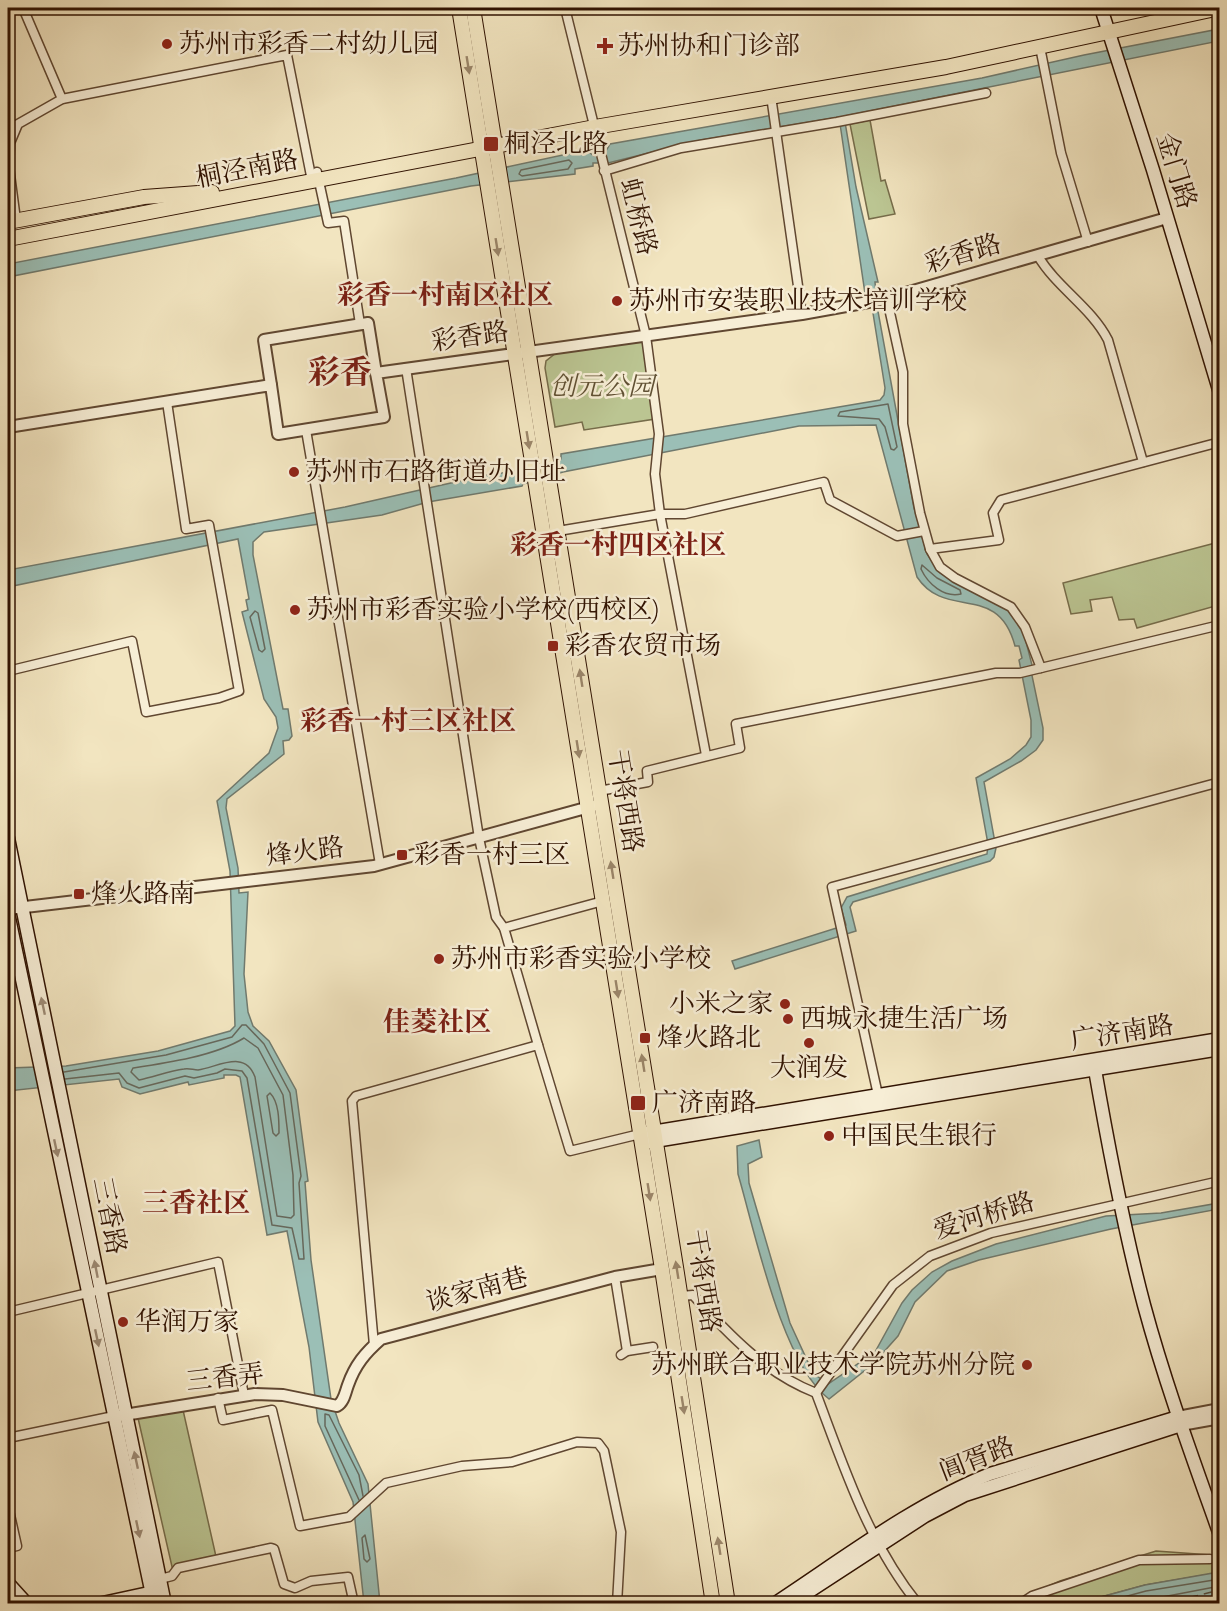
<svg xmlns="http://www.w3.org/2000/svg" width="1227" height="1611" font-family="'IM FELL Double Pica','Noto Serif SC',serif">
	<rect width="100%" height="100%" fill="#f2e5c0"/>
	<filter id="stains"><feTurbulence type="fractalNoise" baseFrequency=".00333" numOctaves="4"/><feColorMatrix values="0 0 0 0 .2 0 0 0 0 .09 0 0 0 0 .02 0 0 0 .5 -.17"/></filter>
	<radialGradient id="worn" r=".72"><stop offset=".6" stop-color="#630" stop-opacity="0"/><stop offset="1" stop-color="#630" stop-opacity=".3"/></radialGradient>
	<!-- green -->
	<g fill="#bbc592" stroke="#766c4a" stroke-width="1.5">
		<path d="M870,120L881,181L885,180L895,214L869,219L850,124Z"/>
		<path d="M645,340L655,419L584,430L582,422L555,427L545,368L546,361L556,353Z"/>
		<path d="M1219,542V605L1137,628L1134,619L1119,620L1112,597L1090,600L1092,611L1071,614L1063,583Z"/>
		<path d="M183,1410L217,1561L173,1571L138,1418Z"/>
		<path d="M1156,1551L1211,1555L1217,1573L1145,1585L1079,1603L1007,1604L1060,1581Z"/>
	</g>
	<!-- water -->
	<g fill="#9bbfb6" stroke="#707a6e" stroke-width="1.5">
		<path d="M1219,29V41L844,116L856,187L878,282H875L877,306L914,508L927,554L940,573L1005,606L1023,630L1032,665L1030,666L1043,728V740L1036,750L1021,761L984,782L996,848L994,857L990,861L853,902L850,907L856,931L735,969L732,961L846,925L841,908L847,897L987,854L988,844L976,778L1010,759L1026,745L1031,737V720L1019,660L1022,658L1019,646H1015C998,581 946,621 917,577L876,425L799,426L563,472L523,484L522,486L428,502L382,515L264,532L253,542V555L283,709H288L292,736L289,740L283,741L284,754L227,799L226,808L238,868L239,893L248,892L244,974L248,1012L253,1026L269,1041L296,1090L308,1181L305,1182L311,1260L331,1399L339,1423L368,1484L380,1603H364L353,1502L318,1422L309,1347L287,1231L267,1235L240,1077L236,1075H224V1078L189,1085L188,1082L140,1094L122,1087L119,1079L8,1091V1068L66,1066L158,1051L230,1031L235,1026L230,871L217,801L269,753L278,728L276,717L264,699L242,612L248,610L246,600L249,599L238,539L8,587V570L345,507L486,475L519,471L561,459V454L880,400L884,395L885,388L872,307H867L839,117L701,140L608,163H593V166L575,169V174L471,186L8,277V264L456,178L586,150L594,156L604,154L610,144L982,78L1084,55Z"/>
		<path d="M759,1140L762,1157L748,1164L749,1183L790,1323L813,1373L828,1384L875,1352L902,1303L912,1290L932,1272L952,1261L996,1244L1106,1216L1161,1213L1219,1203V1209L1111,1229L979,1260L947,1271L915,1302L898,1336L873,1364L829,1399C782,1364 755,1232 738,1174L737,1146Z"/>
		<path d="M1219,1572V1603H1079L1145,1585Z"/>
	</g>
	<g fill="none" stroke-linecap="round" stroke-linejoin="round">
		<!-- shore -->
		<g stroke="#66685c" stroke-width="1.5">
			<path d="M569,160L572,163L568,169L522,176L519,174L521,170Z"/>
			<path d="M888,404L897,447L894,450L891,449L885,427L879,419L838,416L840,412Z"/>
			<path d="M922,565L937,578L960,590L961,594C944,598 928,584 921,569Z"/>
			<path d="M255,611L258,613L265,649L262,652L259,650L250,617Z"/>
			<path d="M244,1038L258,1048L283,1095L293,1175L294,1215L291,1218L277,1216L255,1077C245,1049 218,1067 198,1070C193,1070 190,1068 184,1069C169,1071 154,1077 139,1080L131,1072L133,1068C167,1063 215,1056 244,1038Z"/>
			<path d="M64,1072L166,1055L232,1037L242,1025H246L264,1044L290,1093L301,1176L299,1183L304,1259H299L292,1228L272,1225L247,1078L242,1071L225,1069L217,1073L194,1078L185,1076L139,1088L127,1083L119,1073L65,1079"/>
			<path d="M270,1093C279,1102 279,1120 279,1133L276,1136L273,1133L267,1096Z"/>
			<path d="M359,1500L325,1426V1414L329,1415L359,1475L363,1496"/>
			<path d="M365,1535L370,1559L367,1562L364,1559L362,1538Z"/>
			<path d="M1098,1604L1146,1591L1220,1579"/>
			<path d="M1126,1604L1220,1586"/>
		</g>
		<!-- ferry -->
		<path stroke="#554f40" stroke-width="1.5" stroke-dasharray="8 6" stroke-linecap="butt" d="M1163,1604L1220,1590"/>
		<defs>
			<g id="minor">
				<path d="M23,8L62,99"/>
				<path d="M8,9L19,8"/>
				<path d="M1040,47L1061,153L1088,242"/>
				<path d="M771,96L802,314"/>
				<path d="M604,171L681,148L837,122L986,93"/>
				<path d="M317,172L328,223L344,221L360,324"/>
				<path d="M16,220L9,167L10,143L18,124L62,99L287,55L312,181"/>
				<path d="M1038,256C1057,288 1091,307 1108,340L1143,462"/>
				<path d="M887,299L903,372V424L920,513L930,549L940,567L955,578L1011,607L1025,627L1041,668"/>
				<path d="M406,368L479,838L496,917L504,928"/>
				<path d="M306,430L380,864"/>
				<path d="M558,531L660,514L655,474L659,434L646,336L565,8"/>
				<path d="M930,549L999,540L993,513L1001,500L1220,442"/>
				<path d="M8,671L132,641L146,712L219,698L239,691L209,525L186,529L167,402"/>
				<path d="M706,755L660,514H685L824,482L830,500L897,536L924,531"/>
				<path d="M599,791L648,782L647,771L740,748L736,724L996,673H1020L1220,625"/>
				<path d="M538,1045L504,928L603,901"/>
				<path d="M878,1095L832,887L1220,782"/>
				<path d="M615,1277L627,1351"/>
				<path d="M681,1296L693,1295C729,1335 765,1373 816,1393C844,1467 868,1542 918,1604"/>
				<path d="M8,1312L218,1262L244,1395"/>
				<path d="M374,1345L352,1101L356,1096L538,1045L570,1151L640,1134"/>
				<path d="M621,1355L627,1351L653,1347"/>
				<path d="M816,1393L893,1285L930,1256L991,1233L1220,1181"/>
				<path d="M218,1398L223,1420L272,1410L300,1526L349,1517L386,1483L462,1466L512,1462L577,1442L598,1443L604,1451L621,1532L617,1604"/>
				<path d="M8,1438L114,1416"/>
				<path d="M8,1506L17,1546L8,1548"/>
				<path d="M160,1579L172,1576L178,1568L271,1548L274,1549L284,1584L295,1588L311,1581L348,1577L354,1604"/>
				<path d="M1020,1604L1032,1596L1139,1560L1210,1559"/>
			</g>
			<g id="tertiary">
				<path d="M271,385L264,340L368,323L376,373"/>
				<path d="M8,427L271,385L278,434L384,417L376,373L802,314L885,299L1167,218"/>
				<path d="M8,909L374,866L593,806"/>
				<path d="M118,1416L255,1394L283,1395L337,1406C344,1402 345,1393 348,1385C355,1365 365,1353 381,1339L615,1277L662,1269"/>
				<path d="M1178,1417L1220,1409"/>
				<path d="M1181,1425L1220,1418"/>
			</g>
			<g id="secondary">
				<path d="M1101,8L1153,170L1220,393"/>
				<path d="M8,838L165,1604"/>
				<path d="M8,913L154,1604"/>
				<path d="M1094,1064C1108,1145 1123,1226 1144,1305C1165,1383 1193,1459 1220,1535"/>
				<path d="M646,1133L1220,1039"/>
				<path d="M649,1142L1220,1049"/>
				<path d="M8,1583L27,1604"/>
				<path d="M98,1604L158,1591"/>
				<path d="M774,1604C844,1558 913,1505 990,1474L1178,1417"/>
				<path d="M790,1604L925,1516L965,1495L1181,1425"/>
			</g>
			<g id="primary">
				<path d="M459,8L662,1269L713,1604"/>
				<path d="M473,8L676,1267L728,1604"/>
				<path d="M8,222L144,197L212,192"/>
				<path d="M8,239L595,127L946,67L1220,8"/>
			</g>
		</defs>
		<!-- minor casing -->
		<use href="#minor" stroke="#604731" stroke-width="11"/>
		<!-- tertiary casing -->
		<use href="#tertiary" stroke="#604731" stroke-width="14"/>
		<!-- secondary casing -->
		<use href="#secondary" stroke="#301201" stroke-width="15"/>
		<!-- primary casing -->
		<use href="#primary" stroke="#301201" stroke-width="16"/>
		<!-- minor -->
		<use href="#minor" stroke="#f7eed6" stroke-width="8"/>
		<!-- tertiary -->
		<use href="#tertiary" stroke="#f7eed6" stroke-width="10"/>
		<!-- secondary -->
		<use href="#secondary" stroke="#f7eed6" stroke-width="12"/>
		<!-- primary -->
		<use href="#primary" stroke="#f2e5c0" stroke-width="14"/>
	</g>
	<!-- one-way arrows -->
	<defs><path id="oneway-solid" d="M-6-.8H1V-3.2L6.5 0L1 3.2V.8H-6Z" transform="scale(1.5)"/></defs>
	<g fill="#9b866a">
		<use href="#oneway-solid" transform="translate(468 65) rotate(81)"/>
		<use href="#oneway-solid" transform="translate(497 247) rotate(81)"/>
		<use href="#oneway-solid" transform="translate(528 440) rotate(81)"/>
		<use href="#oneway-solid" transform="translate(581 678) rotate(-99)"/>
		<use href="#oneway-solid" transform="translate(578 749) rotate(81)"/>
		<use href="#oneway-solid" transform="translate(612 870) rotate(-99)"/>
		<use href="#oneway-solid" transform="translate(617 989) rotate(81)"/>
		<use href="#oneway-solid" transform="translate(643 1063) rotate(-99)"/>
		<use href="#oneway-solid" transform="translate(649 1192) rotate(81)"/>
		<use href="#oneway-solid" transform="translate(677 1270) rotate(-99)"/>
		<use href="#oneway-solid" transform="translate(683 1405) rotate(81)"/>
		<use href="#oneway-solid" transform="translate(719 1546) rotate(-99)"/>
	</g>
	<g fill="#9d8b76">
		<use href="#oneway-solid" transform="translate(43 1006) rotate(-102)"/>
		<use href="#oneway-solid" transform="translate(56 1148) rotate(78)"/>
		<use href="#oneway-solid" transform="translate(96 1269) rotate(-101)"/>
		<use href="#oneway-solid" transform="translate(97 1338) rotate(78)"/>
		<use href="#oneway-solid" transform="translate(136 1460) rotate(-102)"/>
		<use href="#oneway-solid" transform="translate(138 1529) rotate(78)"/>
	</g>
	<!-- markers -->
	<g fill="#8f2418" stroke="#f7eed6" stroke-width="2">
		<circle cx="167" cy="44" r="6"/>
		<path d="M602 37h6v6h6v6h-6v6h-6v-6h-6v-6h6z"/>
		<rect x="483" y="136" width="16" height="16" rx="3"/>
		<circle cx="617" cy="301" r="6"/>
		<circle cx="294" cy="472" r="6"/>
		<circle cx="295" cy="610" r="6"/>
		<rect x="547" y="640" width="12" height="12" rx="3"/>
		<rect x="396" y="849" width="12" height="12" rx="3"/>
		<rect x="73" y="888" width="12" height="12" rx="3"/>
		<circle cx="439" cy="959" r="6"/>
		<circle cx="785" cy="1004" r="6"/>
		<circle cx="788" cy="1019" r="6"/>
		<rect x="639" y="1032" width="12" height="12" rx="3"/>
		<circle cx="809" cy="1043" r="6"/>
		<rect x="630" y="1095" width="16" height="16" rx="3"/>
		<circle cx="829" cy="1136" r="6"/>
		<circle cx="123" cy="1322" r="6"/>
		<circle cx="1027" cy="1365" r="6"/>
	</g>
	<g text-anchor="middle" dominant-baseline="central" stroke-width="5" stroke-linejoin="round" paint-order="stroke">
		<!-- poi labels -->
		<g font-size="26" fill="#301201" stroke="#f7eed6" text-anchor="start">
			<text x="179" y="44">苏州市彩香二村幼儿园</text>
			<text x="618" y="46">苏州协和门诊部</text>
			<text x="504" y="144">桐泾北路</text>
			<text x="629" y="301">苏州市安装职业技术培训学校</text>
			<text x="306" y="472">苏州市石路街道办旧址</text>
			<text x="307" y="610">苏州市彩香实验小学校(西校区)</text>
			<text x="565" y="646">彩香农贸市场</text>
			<text x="414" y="855">彩香一村三区</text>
			<text x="91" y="894">烽火路南</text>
			<text x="451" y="959">苏州市彩香实验小学校</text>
			<text x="773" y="1004" text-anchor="end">小米之家</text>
			<text x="800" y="1019">西城永捷生活广场</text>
			<text x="657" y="1038">烽火路北</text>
			<text x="809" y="1068" text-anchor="middle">大润发</text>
			<text x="652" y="1103">广济南路</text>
			<text x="841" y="1136">中国民生银行</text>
			<text x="135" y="1322">华润万家</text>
			<text x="1015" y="1365" text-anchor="end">苏州联合职业技术学院苏州分院</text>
		</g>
		<!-- street labels -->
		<g font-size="26" fill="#301201" stroke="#f7eed6">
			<text transform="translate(247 169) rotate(-11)">桐泾南路</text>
			<text transform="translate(1176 171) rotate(73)">金门路</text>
			<text transform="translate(638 217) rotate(76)">虹桥路</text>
			<text transform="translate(963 254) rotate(-16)">彩香路</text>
			<text transform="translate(470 337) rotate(-8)">彩香路</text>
			<text transform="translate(625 801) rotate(81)">干将西路</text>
			<text transform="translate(305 852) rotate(-7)">烽火路</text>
			<text transform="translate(1122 1033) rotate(-9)">广济南路</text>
			<text transform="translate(109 1216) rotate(79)">三香路</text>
			<text transform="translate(984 1216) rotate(-17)">爱河桥路</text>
			<text transform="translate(703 1281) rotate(81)">干将西路</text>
			<text transform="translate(477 1290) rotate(-15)">谈家南巷</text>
			<text transform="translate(225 1378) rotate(-6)">三香弄</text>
			<text transform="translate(977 1459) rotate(-21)">阊胥路</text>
		</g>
		<!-- park labels -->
		<g font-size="26" font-style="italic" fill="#615134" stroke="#f7eed6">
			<text x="602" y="387">创元公园</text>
		</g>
		<!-- neighbourhood labels -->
		<g font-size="27" font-weight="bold" fill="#7a1f14" stroke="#f7eed6">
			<text x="445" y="295">彩香一村南区社区</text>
			<text x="618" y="545">彩香一村四区社区</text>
			<text x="408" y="721">彩香一村三区社区</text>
			<text x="437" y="1022">佳菱社区</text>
			<text x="196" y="1203">三香社区</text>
		</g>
		<!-- district labels -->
		<g font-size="32" font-weight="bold" fill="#7a1f14" stroke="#f7eed6">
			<text x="340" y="373">彩香</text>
		</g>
	</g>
	<!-- margin -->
	<rect width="1227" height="1611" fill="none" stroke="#f2e5c0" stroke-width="30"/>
	<rect x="9" y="9" width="1209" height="1593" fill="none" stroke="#301201" stroke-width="3"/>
	<rect x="15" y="15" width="1197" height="1581" fill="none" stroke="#301201" stroke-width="1.5"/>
	<rect width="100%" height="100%" filter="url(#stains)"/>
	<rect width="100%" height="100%" fill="url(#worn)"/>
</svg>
